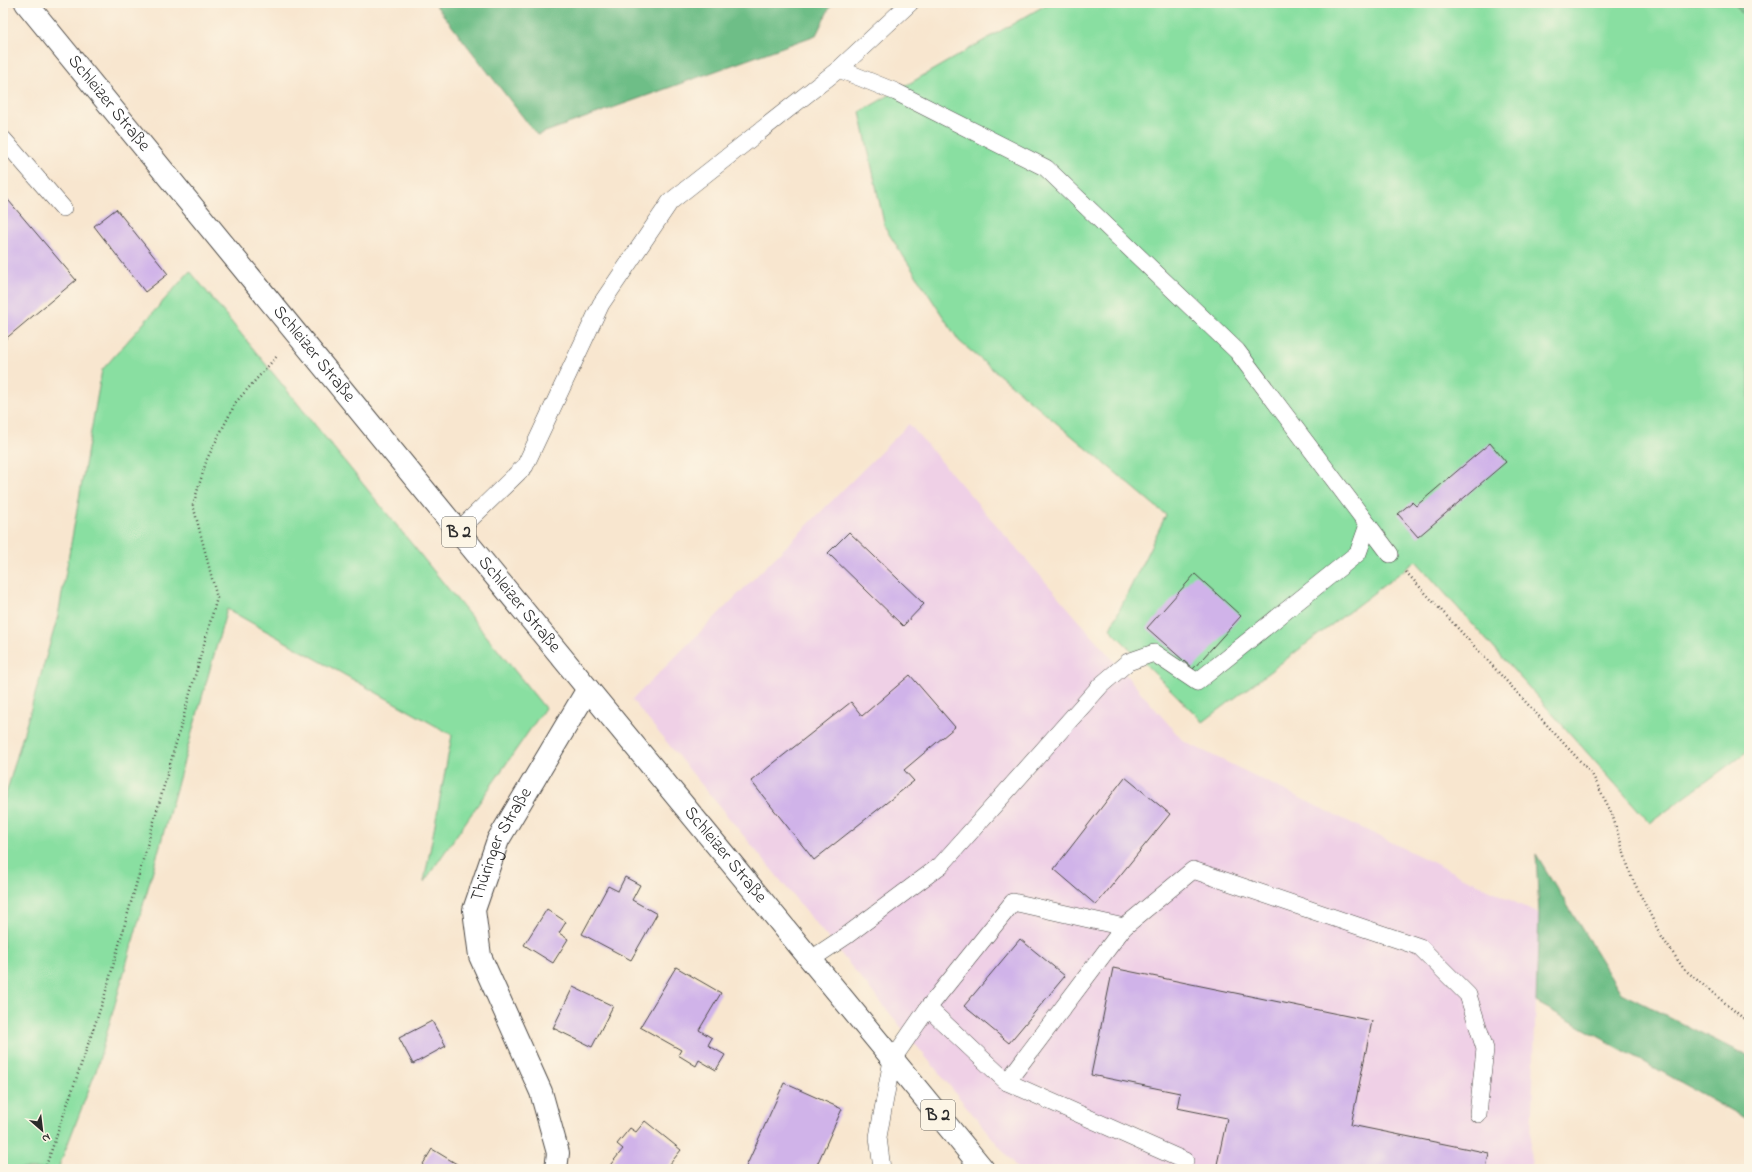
<svg xmlns="http://www.w3.org/2000/svg" width="1752" height="1172" font-family="'Indie Flower',sans-serif">
	<rect width="100%" height="100%" fill="#fcf5e5"/>
	<filter id="ink" filterUnits="userSpaceOnUse"><feTurbulence type="fractalNoise" baseFrequency=".025" numOctaves="2"/><feDisplacementMap in="SourceGraphic" scale="8" xChannelSelector="R" yChannelSelector="G"/><feConvolveMatrix kernelMatrix="1 2 1 2 8 2 1 2 1" color-interpolation-filters="sRGB"/></filter>
	<filter id="wash" filterUnits="userSpaceOnUse"><feTurbulence type="fractalNoise" baseFrequency=".012" numOctaves="4" result="noise"/><feDisplacementMap in="SourceGraphic" scale="16" xChannelSelector="R" yChannelSelector="G"/><feGaussianBlur stdDeviation="0.9" result="paint"/><feColorMatrix in="noise" values="0 0 0 0 0 0 0 0 0 0 0 0 0 0 0 0 0 1.4 0 .05"/><feComposite in="paint" operator="in"/></filter>
	<g filter="url(#wash)">
		<rect width="100%" height="100%" fill="#f8e6cf"/>
		<!-- built -->
		<path fill="#efd0e6" d="M909,424L1183,741L1539,914L1530,1169H1018L632,700Z"/>
		<!-- green -->
		<g fill="#89dfa1" stroke="#5a8566">
			<path d="M1049,3H1734L1749,23V750L1650,823L1416,561L1203,722L1110,629L1166,515L959,341L885,228L860,112Z"/>
			<path d="M190,271L545,708L424,882L452,735L227,609L96,1071L58,1169H3V804L58,616L102,370Z"/>
		</g>
		<!-- forest -->
		<g fill="#6ebe87" stroke="#4c7459">
			<path d="M434,3H832L816,35L537,135Z"/>
			<path d="M1734,3H1749V23Z"/>
			<path d="M1536,854L1621,993L1749,1057V1120L1536,1002L1539,914Z"/>
		</g>
		<g id="blocks">
			<!-- building -->
			<g fill="#d0b3e9">
				<path d="M3,194L76,280L3,341Z"/>
				<path d="M116,209L168,274L145,292L94,226Z"/>
				<path d="M1490,443L1506,462L1418,537L1398,514L1412,502L1416,506Z"/>
				<path d="M849,532L924,604L903,626L828,553Z"/>
				<path d="M1195,574L1241,616L1193,669L1147,628Z"/>
				<path d="M910,675L955,727L904,770L914,781L814,860L751,781L851,702L862,716Z"/>
				<path d="M1125,777L1170,814L1096,905L1054,869Z"/>
				<path d="M625,877L640,885L632,900L657,914L631,960L582,934L608,886L618,891Z"/>
				<path d="M547,909L566,922L559,933L568,939L553,963L524,945Z"/>
				<path d="M1020,939L1065,976L1009,1043L964,1006Z"/>
				<path d="M676,967L721,993L699,1030L712,1038L708,1045L725,1055L716,1070L699,1060L696,1066L678,1055L681,1050L640,1027Z"/>
				<path d="M1113,968L1372,1021L1351,1125L1489,1153L1486,1169H1216L1227,1118L1177,1108L1180,1093L1091,1075Z"/>
				<path d="M573,987L613,1006L592,1047L553,1028Z"/>
				<path d="M432,1021L446,1046L413,1064L399,1038Z"/>
				<path d="M784,1083L842,1109L815,1169H745Z"/>
				<path d="M645,1121L681,1150L666,1169H607L623,1149L617,1144L630,1128L636,1132Z"/>
				<path d="M432,1149L465,1169H420Z"/>
			</g>
		</g>
	</g>
	<g filter="url(#ink)">
		<use href="#blocks" fill-opacity="0" stroke="#4a4744" stroke-width="1"/>
		<g fill="none" stroke-linecap="round" stroke-linejoin="round">
			<defs>
				<g id="service">
					<path d="M839,69L896,92L1046,168L1237,351L1390,554"/>
					<path d="M3,139L63,208"/>
					<path d="M458,531L525,466L601,304L670,202L839,69L910,3"/>
					<path d="M810,960L846,936L941,865L1101,685L1128,662L1154,653L1197,682L1358,553L1368,525"/>
					<path d="M928,1008L1013,902L1124,927"/>
					<path d="M1007,1082L1185,1161"/>
					<path d="M882,1169L878,1137L892,1060L928,1008L1007,1082L1124,927L1193,870L1420,947L1468,995L1485,1049L1478,1114"/>
				</g>
				<g id="minor">
					<path id="s1" d="M556,1169L558,1153L541,1092L480,956L474,910L498,840L588,689"/>
				</g>
				<g id="primary">
					<path id="s2" d="M26,3L458,531L983,1169"/>
				</g>
			</defs>
			<!-- service casing -->
			<use href="#service" stroke="#4a4744" stroke-width="18"/>
			<!-- minor casing -->
			<use href="#minor" stroke="#4a4744" stroke-width="24"/>
			<!-- primary casing -->
			<use href="#primary" stroke="#4a4744" stroke-width="24"/>
			<!-- path -->
			<g stroke="#4a4744" stroke-width="2.5" stroke-dasharray="1 3" stroke-linecap="butt">
				<path d="M1406,572L1592,774L1612,814L1631,876L1661,936L1684,969L1749,1023"/>
				<path d="M45,1169L104,998L217,598L193,505L207,459L236,402L278,355"/>
			</g>
			<!-- service -->
			<use href="#service" stroke="#fff" stroke-width="17"/>
			<!-- minor -->
			<use href="#minor" stroke="#fff" stroke-width="22"/>
			<!-- primary -->
			<use href="#primary" stroke="#fff" stroke-width="22"/>
		</g>
	</g>
	<g text-anchor="middle" dominant-baseline="central" stroke-width="3.5" stroke-linejoin="round" paint-order="stroke">
		<!-- shield labels -->
		<g fill="#fcf5e5" stroke="#6a6863" stroke-width="1">
			<rect x="442" y="517" width="34" height="30" rx="3"/>
			<rect x="921" y="1100" width="34" height="30" rx="3"/>
		</g>
		<g font-size="17" font-weight="bold" fill="#2b2b2b">
			<text x="459" y="532">B 2</text>
			<text x="938" y="1115">B 2</text>
		</g>
		<!-- street labels -->
		<g font-size="18" fill="#2b2b2b" stroke="#fcf5e5">
			<text stroke="none"><textPath href="#s2" startOffset="130">Schleizer Straße</textPath></text>
			<text stroke="none"><textPath href="#s2" startOffset="454">Schleizer Straße</textPath></text>
			<text stroke="none"><textPath href="#s2" startOffset="778">Schleizer Straße</textPath></text>
			<text stroke="none"><textPath href="#s1" startOffset="346">Thüringer Straße</textPath></text>
			<text stroke="none"><textPath href="#s2" startOffset="1102">Schleizer Straße</textPath></text>
		</g>
	</g>
	<!-- margin -->
	<rect width="1752" height="1172" fill="none" stroke="#fcf5e5" stroke-width="16"/>
	<!-- north arrow -->
	<g transform="translate(42 1130) rotate(152)" stroke="#fcf5e5" stroke-width="3" paint-order="stroke">
	<path d="M0-3L7 15L0 10L-7 15Z" fill="#2b2b2b"/>
	<text y="-6" font-size="11" font-weight="bold" text-anchor="middle" fill="#2b2b2b">N</text>
	</g>
</svg>
